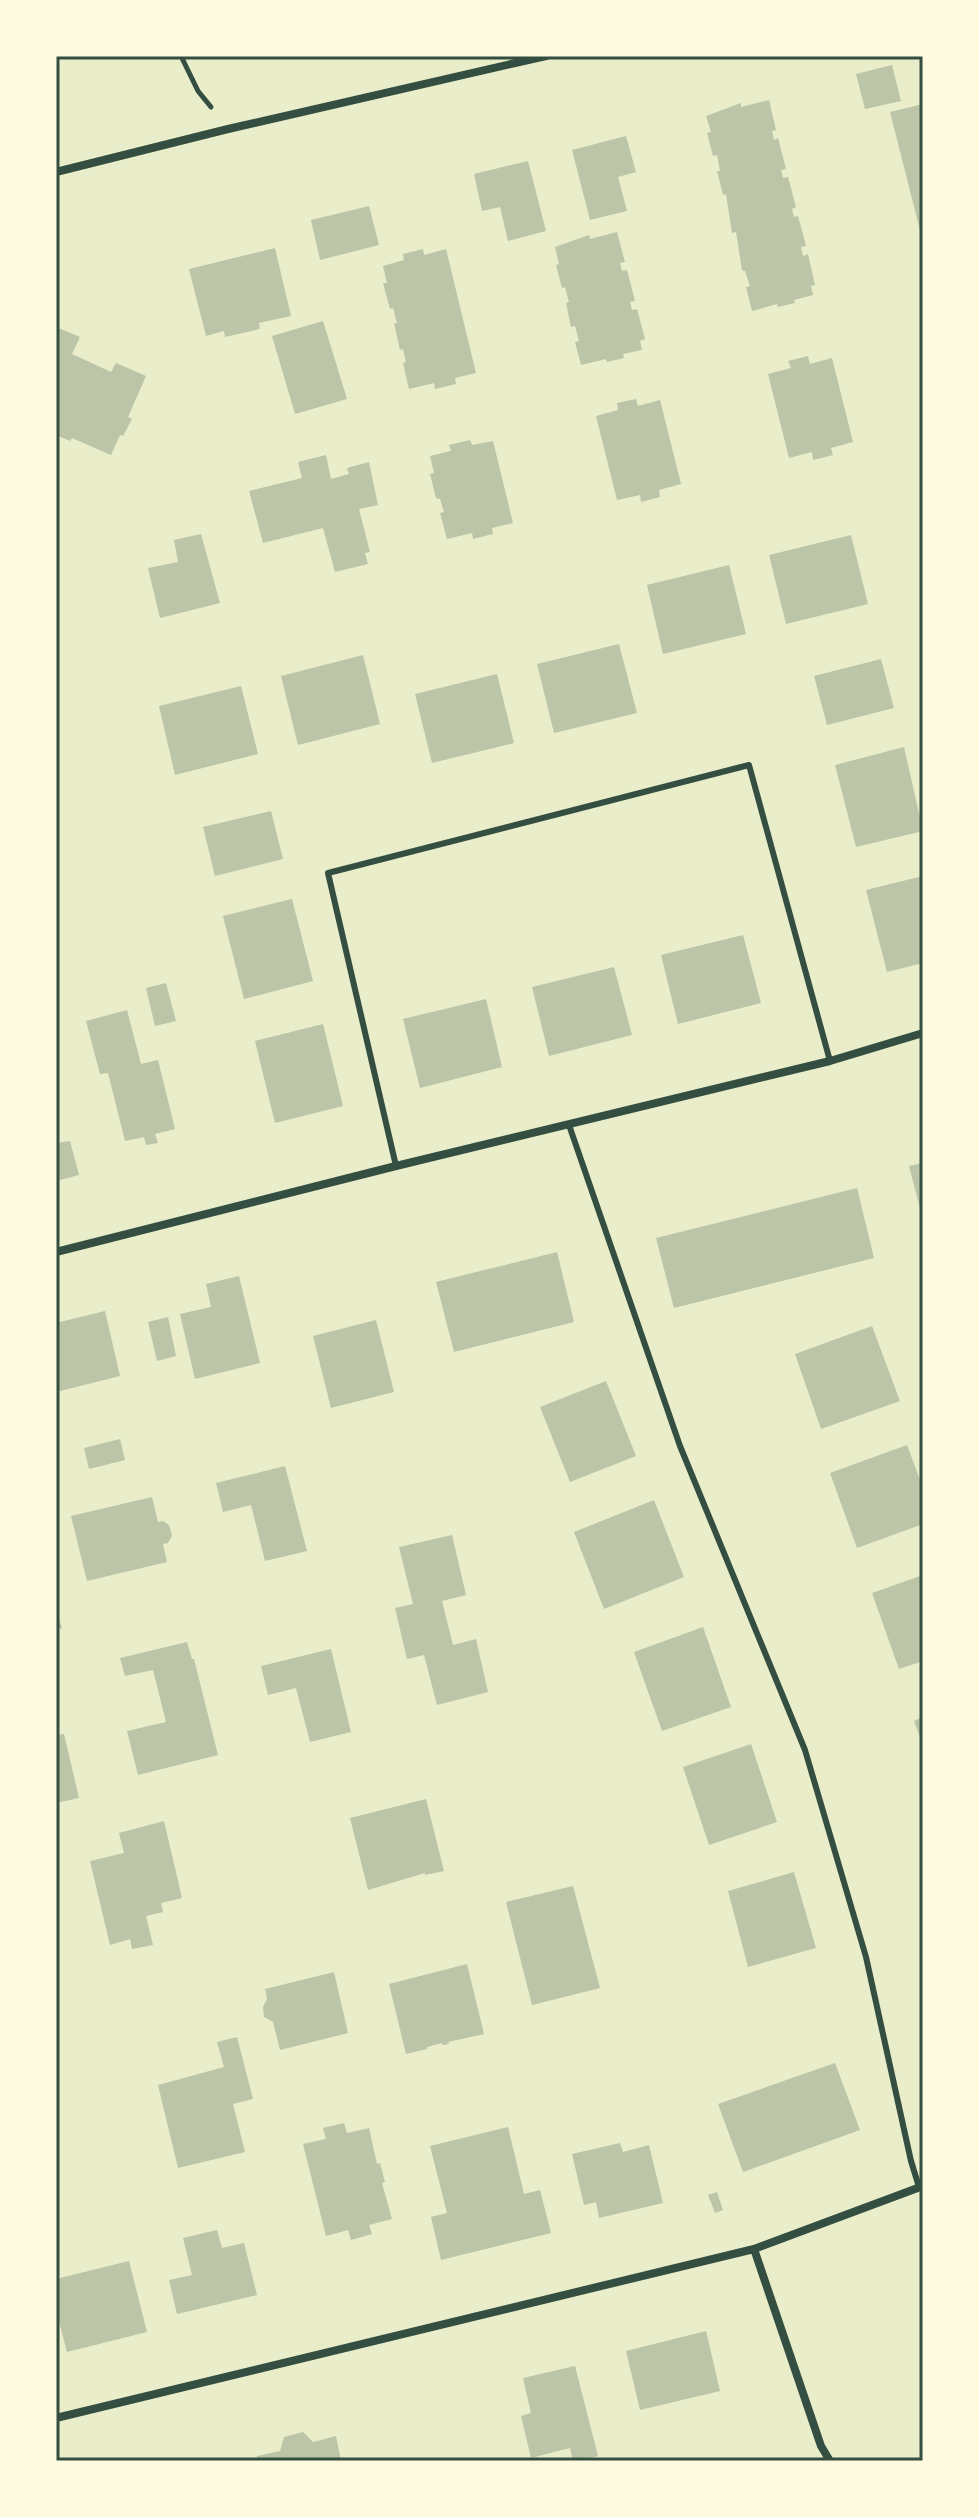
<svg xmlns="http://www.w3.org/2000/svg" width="979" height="2517" font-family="Inter,sans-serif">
	<rect width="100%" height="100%" fill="#e9edc9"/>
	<!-- building -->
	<g fill="#bcc5a7">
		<path d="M892,65L901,101L865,109L856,74Z"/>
		<path d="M769,100L776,130L772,131L774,140L778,138L786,169L781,170L783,178L788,177L796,207L792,209L794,217L798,216L806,246L801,247L803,256L808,254L815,285L811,286L813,295L794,300L795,303L778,307L777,304L752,311L746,287L750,286L745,271L742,270L736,232L732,233L726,194L723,195L717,171H720L717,155L713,156L707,133L711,132L706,116L741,103V107Z"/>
		<path d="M923,104V238H922L890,112Z"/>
		<path d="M626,136L636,172L618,177L627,211L590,220L572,150Z"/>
		<path d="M528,161L546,231L508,241L500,207L482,211L474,174Z"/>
		<path d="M369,206L379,245L320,260L311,220Z"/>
		<path d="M617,232L625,262L620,263L622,271L627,270L635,301L630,302L632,310L637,309L645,339L640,341L642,350L623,354L624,358L607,362L606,359L581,365L575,342L579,341L575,326L571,327L566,303L569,302L565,287L562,288L556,265L559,264L555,247L589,235L590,239Z"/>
		<path d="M275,248L291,316L259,323L260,329L225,337L224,331L206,336L189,269Z"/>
		<path d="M423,249L424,255L446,249L476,373L455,378L456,384L435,389L434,383L409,389L403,363L406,362L403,349L400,350L394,323H397L393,308L390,309L383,283H387L383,266L404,260L403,254Z"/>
		<path d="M323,321L347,399L295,414L272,336Z"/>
		<path d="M56,327L80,337L72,354L111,372L116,363L146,376L128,417L132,419L123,436L120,435L111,455L72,438L70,441L56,435Z"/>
		<path d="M808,356L810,364L832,358L853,442L831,448L833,455L813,460L812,452L789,458L768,374L791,368L788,361Z"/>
		<path d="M636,399L638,406L660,400L681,484L659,490L660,497L641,502L640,495L617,500L596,416L618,410L617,403Z"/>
		<path d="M470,440L472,445L493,441L513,523L492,528L493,534L473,539L472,533L447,539L440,513L444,512L440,499L436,498L430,474L434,473L430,456L451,451L449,445Z"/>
		<path d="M326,455L331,479L349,474L347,468L369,462L378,505L359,509L370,552L365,553L368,564L335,572L323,528L263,543L249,491L302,478L298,462Z"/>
		<path d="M201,534L220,603L160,618L148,568L178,562L174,540Z"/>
		<path d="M851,535L868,604L786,624L769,555Z"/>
		<path d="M729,565L746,634L663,654L647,585Z"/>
		<path d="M619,644L637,713L554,733L537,664Z"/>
		<path d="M363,655L380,724L298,745L281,676Z"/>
		<path d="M881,659L894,708L827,725L814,676Z"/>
		<path d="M497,674L514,743L432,763L415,694Z"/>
		<path d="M241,686L258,754L175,775L159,706Z"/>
		<path d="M904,747L923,831L856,847L835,765Z"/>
		<path d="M271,811L283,859L215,876L203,827Z"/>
		<path d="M923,876V963L887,972L866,890Z"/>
		<path d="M292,899L313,981L244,999L223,916Z"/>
		<path d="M743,935L761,1003L678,1024L661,955Z"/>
		<path d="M614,967L632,1035L549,1056L532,987Z"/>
		<path d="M166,983L176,1021L155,1026L146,988Z"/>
		<path d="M486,999L502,1067L420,1088L403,1019Z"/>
		<path d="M127,1010L141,1064L158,1060L175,1129L155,1134L158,1143L146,1145L144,1137L125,1141L108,1073L100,1074L86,1021Z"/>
		<path d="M323,1024L343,1106L275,1123L255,1041Z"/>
		<path d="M70,1141L79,1175L56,1181V1143Z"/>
		<path d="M923,1163V1216H922L909,1166Z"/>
		<path d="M857,1188L874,1258L674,1308L656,1238Z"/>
		<path d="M557,1252L574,1322L454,1352L436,1282Z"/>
		<path d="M239,1276L260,1363L195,1379L180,1314L211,1307L206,1284Z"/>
		<path d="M105,1311L120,1376L56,1392V1323Z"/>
		<path d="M168,1317L176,1356L157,1361L148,1322Z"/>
		<path d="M376,1320L394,1392L331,1408L313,1336Z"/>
		<path d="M872,1326L900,1401L821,1429L795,1354Z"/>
		<path d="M606,1381L636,1456L570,1482L540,1407Z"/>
		<path d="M120,1439L125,1460L89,1469L84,1448Z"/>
		<path d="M907,1445L923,1488V1524L857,1548L830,1473Z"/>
		<path d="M285,1466L307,1551L265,1561L251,1505L223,1512L216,1483Z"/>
		<path d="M152,1497L158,1522L163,1521L169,1525L172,1536L168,1543L163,1544L167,1562L87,1581L71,1516Z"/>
		<path d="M654,1500L684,1577L604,1609L574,1532Z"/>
		<path d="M452,1535L466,1595L442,1601L453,1645L476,1639L488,1692L437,1705L424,1655L407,1659L395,1608L413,1604L399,1547Z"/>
		<path d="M923,1575V1661L899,1669L872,1593Z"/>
		<path d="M56,1610L62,1628L56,1630Z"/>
		<path d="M703,1627L731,1707L662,1731L634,1652Z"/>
		<path d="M187,1642L192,1659H194L218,1755L138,1775L127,1731L166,1722L153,1670L125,1676L120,1658Z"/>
		<path d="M331,1649L351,1732L310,1742L296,1688L268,1695L261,1666Z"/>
		<path d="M923,1717V1745L914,1721Z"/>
		<path d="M64,1734L79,1798L56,1803V1735Z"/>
		<path d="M751,1744L777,1822L709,1845L683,1767Z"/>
		<path d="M426,1799L444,1871L425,1875V1873L368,1890L350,1818Z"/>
		<path d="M164,1821L182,1898L161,1903L163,1912L146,1916L153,1945L132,1949L130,1939L110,1945L90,1861L124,1853L119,1833Z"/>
		<path d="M794,1872L816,1948L748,1967L728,1891Z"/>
		<path d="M573,1886L600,1988L532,2005L506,1902Z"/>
		<path d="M467,1964L484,2034L448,2042L449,2044L442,2045V2043L427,2047V2049L406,2054L389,1984Z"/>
		<path d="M334,1972L348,2033L280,2050L273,2022L264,2017L263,2007L267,1999L265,1989Z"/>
		<path d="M237,2037L253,2099L233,2104L245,2152L178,2168L158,2085L224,2067L217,2042Z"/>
		<path d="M835,2063L860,2130L743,2172L718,2104Z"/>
		<path d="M344,2123L347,2133L369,2128L377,2164L380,2163L385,2182L382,2183L392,2219L369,2225L372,2234L351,2240L348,2230L326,2236L303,2144L326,2139L323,2128Z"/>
		<path d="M508,2127L524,2194L540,2190L551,2233L441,2260L431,2217L447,2213L430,2146Z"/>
		<path d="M620,2143L623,2152L649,2145L663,2203L599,2218L596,2202L584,2205L572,2154Z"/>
		<path d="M717,2192L723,2210L715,2213L708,2195Z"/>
		<path d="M217,2230L222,2248L244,2243L257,2295L177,2314L169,2280L192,2275L183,2238Z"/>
		<path d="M129,2261L147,2332L67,2352L56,2310V2279Z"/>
		<path d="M706,2331L720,2391L640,2410L626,2351Z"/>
		<path d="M575,2366L598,2456L573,2461L570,2448L531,2458L521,2416L531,2413L523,2378Z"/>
		<path d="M303,2432L313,2442L336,2436L341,2461H258L257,2456L280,2451L284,2437Z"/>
	</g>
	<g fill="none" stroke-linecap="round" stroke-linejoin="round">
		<!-- path -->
		<path stroke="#344e41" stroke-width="5" d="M181,56L198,91L211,107"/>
		<!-- service -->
		<g stroke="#344e41" stroke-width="6">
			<path d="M569,1125L680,1446L805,1750L866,1957L911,2161L919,2187"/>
			<path d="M396,1166L328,873L749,765L830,1061"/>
		</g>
		<!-- minor -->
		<g stroke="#344e41" stroke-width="8">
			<path d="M56,172L228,129L546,56"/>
			<path d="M56,1252L396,1166L830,1061L923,1033"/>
			<path d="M754,2249L821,2446L830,2461"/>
			<path d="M56,2418L754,2249L923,2186"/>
		</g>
	</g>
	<!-- border -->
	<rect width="979" height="2517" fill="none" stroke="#fefae0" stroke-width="116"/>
	<rect x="58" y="58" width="863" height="2401" fill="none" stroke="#344e41" stroke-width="3"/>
</svg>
